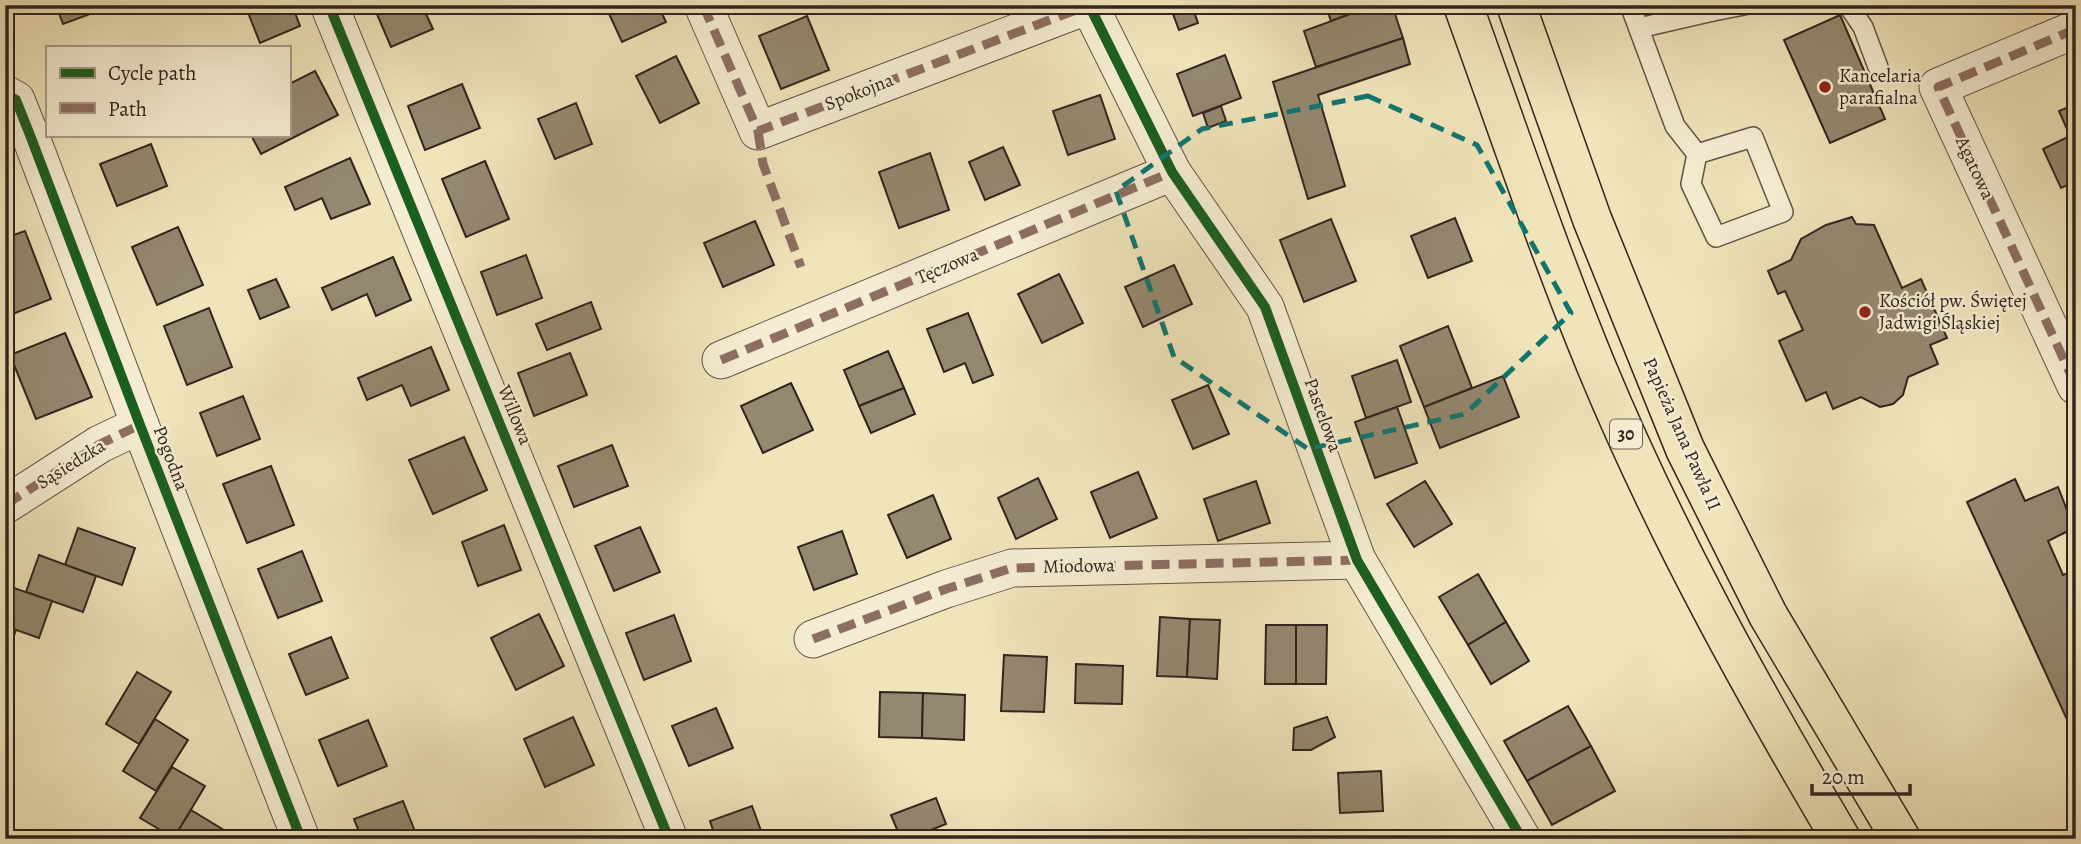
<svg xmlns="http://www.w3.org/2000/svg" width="2081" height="844" font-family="Alegreya,serif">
	<rect width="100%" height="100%" fill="#f0e4bb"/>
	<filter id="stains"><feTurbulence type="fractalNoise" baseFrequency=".00286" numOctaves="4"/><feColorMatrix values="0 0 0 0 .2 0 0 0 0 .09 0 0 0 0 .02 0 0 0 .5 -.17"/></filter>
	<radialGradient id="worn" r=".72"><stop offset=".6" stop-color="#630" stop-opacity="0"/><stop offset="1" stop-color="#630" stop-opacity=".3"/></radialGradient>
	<!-- building -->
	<g fill="#948870" stroke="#30251e" stroke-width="2">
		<path d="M56,5H90L93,13L63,24Z"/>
		<path d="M245,5H292L300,26L260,43Z"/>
		<path d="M373,5H422L433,29L391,47Z"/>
		<path d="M605,5H658L666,22L622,42Z"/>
		<path d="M1340,5H1352L1355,12L1331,21L1327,10Z"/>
		<path d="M1375,5H1392L1403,38L1316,67L1304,31Z"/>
		<path d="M1192,6L1198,23L1179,30L1173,14Z"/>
		<path d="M1840,15L1885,119L1830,143L1784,40Z"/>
		<path d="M807,16L829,70L781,89L759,36Z"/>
		<path d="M1403,38L1410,64L1318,95L1345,186L1308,199L1273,82Z"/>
		<path d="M1225,55L1241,98L1193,116L1177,74Z"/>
		<path d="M676,56L699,103L660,123L636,76Z"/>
		<path d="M315,71L338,115L261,154L251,135H289V84Z"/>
		<path d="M462,84L480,128L425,150L408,106Z"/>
		<path d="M1100,95L1115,139L1068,155L1053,111Z"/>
		<path d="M576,103L592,144L555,159L538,119Z"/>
		<path d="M2076,104V181L2061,188L2043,149L2070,136L2059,111Z"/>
		<path d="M1221,106L1226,121L1208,128L1203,113Z"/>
		<path d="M151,144L167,186L117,206L100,164Z"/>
		<path d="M1003,147L1020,185L985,200L969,162Z"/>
		<path d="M930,153L949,210L899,228L879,172Z"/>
		<path d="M350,158L370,204L331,219L322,198L295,210L285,187Z"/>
		<path d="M485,161L509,219L466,237L442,179Z"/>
		<path d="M5,177L14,197L5,200Z"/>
		<path d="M1852,217L1856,224L1874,225L1902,288L1921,279L1947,338L1930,345L1938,364L1908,377L1903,395L1893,404L1880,407L1861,397L1833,409L1826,392L1806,401L1779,341L1803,330L1785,291L1778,294L1768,271L1791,260L1801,239L1826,225Z"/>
		<path d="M1455,218L1472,261L1428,278L1411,236Z"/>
		<path d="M1331,219L1356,281L1304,302L1280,240Z"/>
		<path d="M755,221L774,265L723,287L704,243Z"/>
		<path d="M178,227L203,285L157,305L132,247Z"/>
		<path d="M25,231L51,299L5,317V238Z"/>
		<path d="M526,255L542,298L497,315L481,272Z"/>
		<path d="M393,257L411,300L376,316L367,294L332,310L322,288Z"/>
		<path d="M1174,265L1192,304L1143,327L1125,287Z"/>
		<path d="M1059,274L1083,323L1042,343L1018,294Z"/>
		<path d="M276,279L289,307L260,319L248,290Z"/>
		<path d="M591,302L601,329L547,350L536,324Z"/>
		<path d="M209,308L232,367L187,385L164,326Z"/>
		<path d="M968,313L993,375L973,383L965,363L944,372L927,329Z"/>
		<path d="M1448,326L1472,388L1424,407L1400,346Z"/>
		<path d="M65,333L92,397L36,419L10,355Z"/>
		<path d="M431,347L449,390L411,406L402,385L367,400L358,378Z"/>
		<path d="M888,351L904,388L859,406L844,370Z"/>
		<path d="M570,353L587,395L534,416L518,373Z"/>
		<path d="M1397,360L1411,402L1366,418L1352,376Z"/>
		<path d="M1503,376L1519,417L1440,448L1424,407Z"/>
		<path d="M791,383L813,430L763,453L741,406Z"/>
		<path d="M1208,385L1229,434L1193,449L1172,400Z"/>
		<path d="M904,388L915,414L871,433L859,406Z"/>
		<path d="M243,396L260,439L217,456L200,413Z"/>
		<path d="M1397,407L1417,463L1375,478L1355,422Z"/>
		<path d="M464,437L487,490L433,514L409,460Z"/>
		<path d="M612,445L628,486L574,507L558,466Z"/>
		<path d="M271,466L294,525L247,543L223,484Z"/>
		<path d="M1138,472L1157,518L1110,538L1091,492Z"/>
		<path d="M1038,478L1057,519L1016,539L998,498Z"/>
		<path d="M2015,479L2025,501L2058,487L2074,528L2048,541L2063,575L2076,570V739L1967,502Z"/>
		<path d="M1256,481L1270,523L1218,541L1204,499Z"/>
		<path d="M1425,481L1452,524L1414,547L1387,504Z"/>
		<path d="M933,495L951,539L907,558L888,515Z"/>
		<path d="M504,525L521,570L478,586L462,542Z"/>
		<path d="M640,527L660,572L614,591L595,546Z"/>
		<path d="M78,528L135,548L122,585L65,565Z"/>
		<path d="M842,531L857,574L814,590L798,547Z"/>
		<path d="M302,551L322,601L278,618L258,569Z"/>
		<path d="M39,555L96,576L83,612L26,592Z"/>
		<path d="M1478,574L1506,622L1468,645L1439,597Z"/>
		<path d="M5,585L52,601L39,638L5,626Z"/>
		<path d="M539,614L564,666L516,690L491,638Z"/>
		<path d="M674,615L691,661L644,680L626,633Z"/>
		<path d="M1160,617L1190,619L1187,677L1157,676Z"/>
		<path d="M1190,619L1220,620L1217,679L1187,677Z"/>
		<path d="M1506,622L1529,661L1491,684L1468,645Z"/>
		<path d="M1266,625H1296V684H1265Z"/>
		<path d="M1296,625H1327L1326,684H1296Z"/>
		<path d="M5,626L16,630L5,659Z"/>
		<path d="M331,637L348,678L306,695L289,654Z"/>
		<path d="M1004,655L1047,657L1044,712L1001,711Z"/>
		<path d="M1076,664L1123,666L1122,704L1075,703Z"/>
		<path d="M137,672L171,692L139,744L106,724Z"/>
		<path d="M880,692L923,693L922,738L879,737Z"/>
		<path d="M923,693L965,695L964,740L922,738Z"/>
		<path d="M1568,706L1591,746L1527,781L1504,741Z"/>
		<path d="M716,708L733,748L689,766L672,726Z"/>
		<path d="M573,717L594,765L545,787L524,739Z"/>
		<path d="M1327,717L1335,737L1311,750H1293L1294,728Z"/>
		<path d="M155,719L188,740L156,791L123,771Z"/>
		<path d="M368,720L387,766L338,786L319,740Z"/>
		<path d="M1591,746L1615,791L1552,825L1527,781Z"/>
		<path d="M172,767L205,786L174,838L140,818Z"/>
		<path d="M1381,771L1383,811L1340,813L1338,773Z"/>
		<path d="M936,798L946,824L909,839H901L891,815Z"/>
		<path d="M403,801L418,839H362L354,819Z"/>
		<path d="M752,806L764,839H716L710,821Z"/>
		<path d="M191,810L224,830L219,839H173Z"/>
		<path d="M628,832L631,839H611Z"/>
	</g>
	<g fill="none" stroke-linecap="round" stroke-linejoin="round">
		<defs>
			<g id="lane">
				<path d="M1630,5L1675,126L1697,154L1691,184L1716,237L1783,212L1753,137L1697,154"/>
				<path d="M1711,5L1713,11L1744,5"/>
				<path d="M1848,5L1863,27L1878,67"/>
				<path d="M1639,28L1713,11"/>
			</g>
			<g id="street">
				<path d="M329,5L669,839"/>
				<path d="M703,5L758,131L1089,5"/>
				<path d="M1089,5L1172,172L1265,307L1357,560L1522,839"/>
				<path d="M2076,29L1938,87L2076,386"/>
				<path d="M5,94L16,100L30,135L140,425L301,839"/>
				<path d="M721,360L1172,172"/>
				<path d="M5,505L100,444L140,425"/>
				<path d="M813,639L946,589L1012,568L1357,560"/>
			</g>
			<g id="primary">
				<path d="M1463,5C1507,127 1548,249 1597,368C1665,532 1751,687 1841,839"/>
				<path d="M1516,5L1592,219L1685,449L1768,615L1901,839"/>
			</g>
		</defs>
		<!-- lane casing -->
		<use href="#lane" stroke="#605545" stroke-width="22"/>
		<!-- street casing -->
		<use href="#street" stroke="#605545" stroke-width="39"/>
		<!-- primary casing -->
		<use href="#primary" stroke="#30251e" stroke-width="41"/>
		<!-- lane -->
		<use href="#lane" stroke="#f5edd3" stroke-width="19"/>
		<!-- street -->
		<use href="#street" stroke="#f5edd3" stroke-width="37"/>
		<!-- primary -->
		<use href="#primary" stroke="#f0e4bb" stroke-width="38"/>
		<!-- quiet -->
		<g stroke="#8d6e63" stroke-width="9" stroke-dasharray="18 9" stroke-linecap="butt">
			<path d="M703,5L758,131L1089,5"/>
			<path d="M2076,29L1938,87L2076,386"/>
			<path d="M758,131L763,164L801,267"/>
			<path d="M721,360L1172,172"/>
			<path d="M5,505L100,444L140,425"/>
			<path d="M813,639L946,589L1012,568L1357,560"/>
		</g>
		<defs>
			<g id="cycleway">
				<path d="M329,5L669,839"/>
				<path d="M1089,5L1172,172L1265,307L1357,560L1522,839"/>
				<path d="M5,94L16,100L30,135L140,425L301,839"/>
			</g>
		</defs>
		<!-- cycleway casing -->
		<use href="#cycleway" stroke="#f5edd3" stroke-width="15"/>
		<!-- cycleway -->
		<use href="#cycleway" stroke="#1b5e20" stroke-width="10"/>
	</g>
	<!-- marked area -->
	<path fill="none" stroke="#0f766e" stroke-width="5" stroke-dasharray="14 9" stroke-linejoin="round" d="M1368,96L1477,145L1571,313L1465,414L1308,449L1174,357L1116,191L1202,129Z"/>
	<!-- markers -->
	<g fill="#8f2418" stroke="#f5edd3" stroke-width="2.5">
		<circle cx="1825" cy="87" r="7"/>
		<circle cx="1865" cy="312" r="7"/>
	</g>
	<g text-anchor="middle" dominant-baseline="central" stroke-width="5" stroke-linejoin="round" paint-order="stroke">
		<!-- shield labels -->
		<rect fill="#f5edd3" stroke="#6b6154" stroke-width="2" x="1610" y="419.5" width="32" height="29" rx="5"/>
		<g font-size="18" font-weight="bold" fill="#30251e">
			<text x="1626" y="434">30</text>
		</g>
		<!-- poi labels -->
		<g font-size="19" fill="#30251e" stroke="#f5edd3" text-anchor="start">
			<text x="1839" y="76">Kancelaria<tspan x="1839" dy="22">parafialna</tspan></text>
			<text x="1879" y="301">Kościół pw. Świętej<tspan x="1879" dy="22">Jadwigi Śląskiej</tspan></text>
		</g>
		<!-- street labels -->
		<g font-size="19" fill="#30251e" stroke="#f5edd3">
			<text transform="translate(859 92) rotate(-21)">Spokojna</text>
			<text transform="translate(1975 168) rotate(65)">Agatowa</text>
			<text transform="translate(947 266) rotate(-23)">Tęczowa</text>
			<text transform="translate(515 415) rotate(68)">Willowa</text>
			<text transform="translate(1323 415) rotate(70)">Pastelowa</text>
			<text transform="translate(1682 434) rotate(66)">Papieża Jana Pawła II</text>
			<text transform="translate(171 458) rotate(69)">Pogodna</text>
			<text transform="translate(71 464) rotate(-32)">Sąsiedzka</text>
			<text transform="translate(1079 566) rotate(-1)">Miodowa</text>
		</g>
	</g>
	<!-- margin -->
	<rect width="2081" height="844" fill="none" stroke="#f0e4bb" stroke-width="28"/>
	<rect x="7" y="7" width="2067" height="830" fill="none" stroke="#30251e" stroke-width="3.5"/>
	<rect x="14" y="14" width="2053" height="816" fill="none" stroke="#30251e" stroke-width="2"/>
	<!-- legend -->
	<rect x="46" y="46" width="245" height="91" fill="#f5edd3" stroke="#a69d8b" stroke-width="2"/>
	<rect x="60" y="68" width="35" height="10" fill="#1b5e20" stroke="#a69d8b" stroke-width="2"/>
	<text x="108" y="80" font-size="21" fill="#30251e">Cycle path</text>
	<rect x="60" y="103" width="35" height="10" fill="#8d6e63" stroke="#a69d8b" stroke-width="2"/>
	<text x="108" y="116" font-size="21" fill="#30251e">Path</text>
	<!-- scale -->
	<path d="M1812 784v10h98v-10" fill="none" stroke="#30251e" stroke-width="3.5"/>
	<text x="1822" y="784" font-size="21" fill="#30251e" stroke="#f5edd3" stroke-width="5" paint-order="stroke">20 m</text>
	<rect width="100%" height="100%" filter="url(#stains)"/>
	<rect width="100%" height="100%" fill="url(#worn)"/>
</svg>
